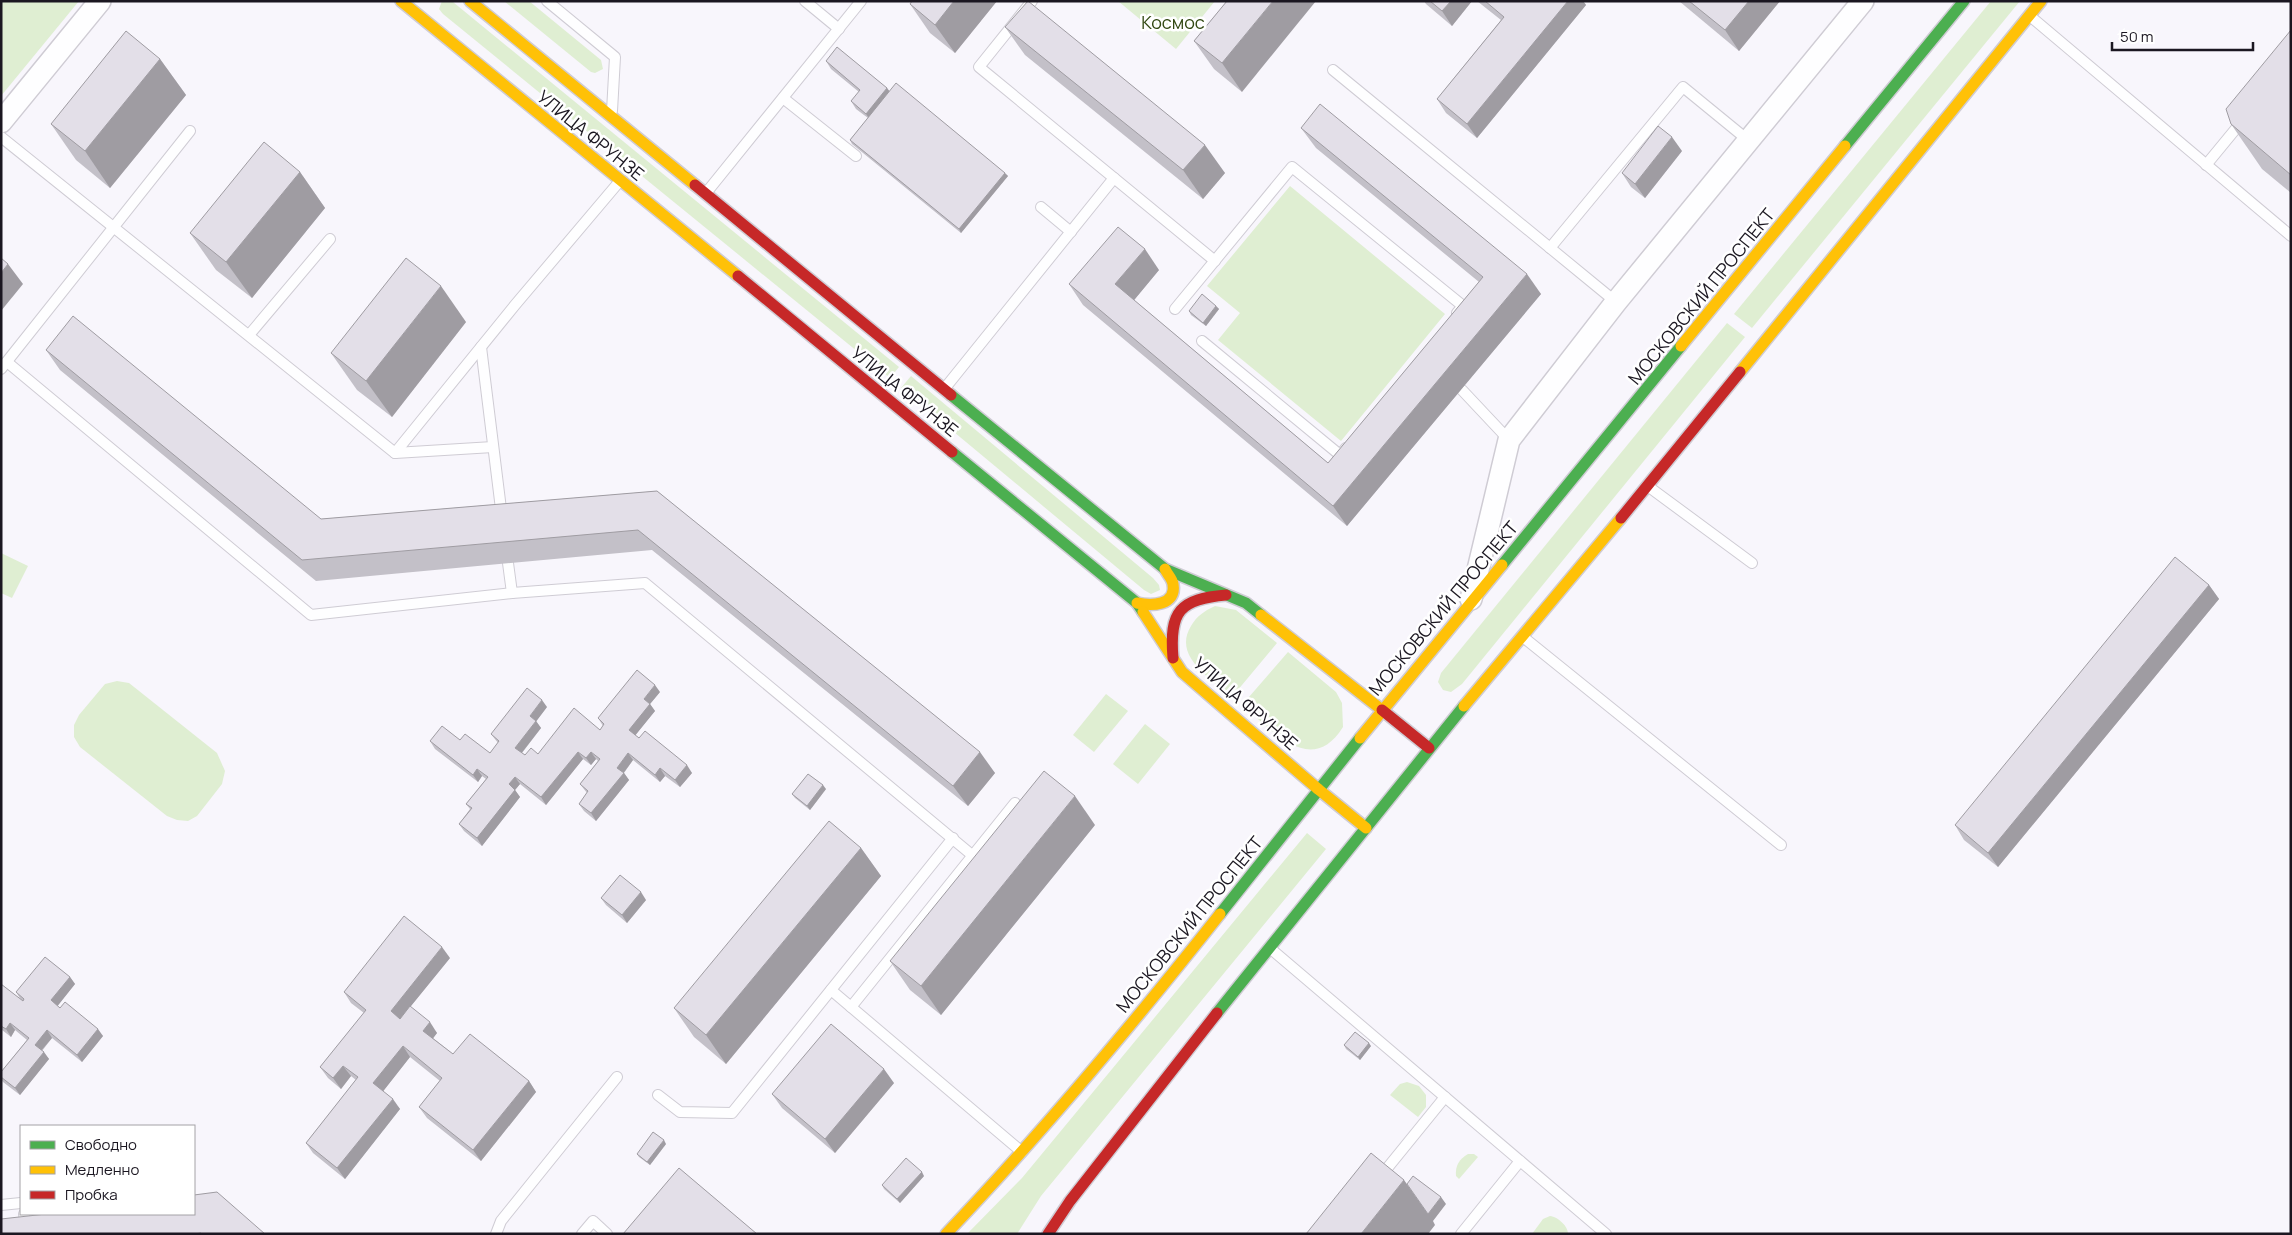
<svg xmlns="http://www.w3.org/2000/svg" width="2292" height="1235" font-family="Manrope,sans-serif">
	<rect width="100%" height="100%" fill="#f8f6fc"/>
	<!-- green -->
	<g fill="#dfeed2">
		<path d="M1,1H79L1,96Z"/>
		<path d="M442,1L453,2L899,367L890,378L443,14L439,9Z"/>
		<path d="M504,1H529L601,60L603,69L595,73L591,72Z"/>
		<path d="M1118,1H1215L1176,49Z"/>
		<path d="M1991,1H2020L1752,328L1734,314Z"/>
		<path d="M1290,186L1445,314L1341,441L1218,340L1240,313L1207,286Z"/>
		<path d="M1727,323L1745,337L1462,684L1451,692L1443,690L1438,682L1441,673Z"/>
		<path d="M911,376L1153,578L1159,585L1160,590L1151,594L1144,590L901,388Z"/>
		<path d="M1,553L28,566L12,598L1,593Z"/>
		<path d="M1215,606L1236,610L1277,643L1232,697C1212,679 1172,657 1191,626C1197,616 1204,611 1215,606Z"/>
		<path d="M1288,652L1336,692L1342,703L1343,727C1311,778 1272,730 1242,705Z"/>
		<path d="M117,681L129,683L217,753L225,771L222,784L197,816L188,821L177,820L167,816L80,747L74,737V725L79,715L105,684Z"/>
		<path d="M1106,694L1128,711L1094,752L1073,735Z"/>
		<path d="M1145,724L1170,744L1138,784L1113,764Z"/>
		<path d="M1307,833L1326,849L1041,1196L1017,1234H967L1022,1178Z"/>
		<path d="M1407,1082L1419,1086L1426,1095V1107L1418,1117L1390,1095L1400,1084Z"/>
		<path d="M1468,1154H1474L1478,1157L1459,1179L1456,1176C1455,1166 1459,1159 1468,1154Z"/>
		<path d="M1550,1216C1558,1217 1568,1226 1568,1234H1532L1543,1219Z"/>
	</g>
	<g fill="none" stroke-linecap="round" stroke-linejoin="round">
		<defs>
			<g id="lane">
				<path d="M547,1L615,57L612,111"/>
				<path d="M805,1L839,29"/>
				<path d="M1032,1L979,67L1215,261"/>
				<path d="M2030,16L2291,236"/>
				<path d="M1333,70L1616,302"/>
				<path d="M783,98L856,156"/>
				<path d="M1,137L395,453L493,447"/>
				<path d="M2206,165L2243,120"/>
				<path d="M706,193L861,1"/>
				<path d="M1041,207L1071,232"/>
				<path d="M1550,248L1683,87L1749,141"/>
				<path d="M1175,309L1292,167L1463,306L1457,313"/>
				<path d="M249,335L330,239"/>
				<path d="M1202,341L1340,455L1346,448"/>
				<path d="M481,347L502,517"/>
				<path d="M7,362L311,615L512,593L645,583L972,855"/>
				<path d="M1,369L190,131"/>
				<path d="M945,388L1114,178"/>
				<path d="M1462,390L1509,440"/>
				<path d="M395,453L515,305L619,182"/>
				<path d="M1649,487L1752,563"/>
				<path d="M508,563L512,593"/>
				<path d="M1523,637L1781,845"/>
				<path d="M1271,949L1606,1234"/>
				<path d="M831,990L1022,1152"/>
				<path d="M851,1007L1015,803"/>
				<path d="M658,1095L680,1112L732,1113L953,838"/>
				<path d="M1380,1177L1445,1097"/>
				<path d="M1,1205L21,1203"/>
				<path d="M24,1214L27,1234"/>
				<path d="M496,1234L501,1221L617,1077"/>
				<path d="M582,1234L593,1221L607,1234"/>
				<path d="M1461,1234L1520,1161"/>
			</g>
			<g id="street">
				<path d="M1,122L100,1"/>
				<path d="M1471,599L1509,440L1616,302L1863,1"/>
			</g>
			<g id="fast">
				<path d="M1845,146L1964,1"/>
				<path d="M951,395L1165,569L1246,603L1261,615"/>
				<path d="M952,452L1137,603L1143,612"/>
				<path d="M1502,565L1681,346"/>
				<path d="M1220,914L1360,738"/>
				<path d="M1217,1013L1464,706"/>
			</g>
			<g id="slow">
				<path d="M401,1L738,276"/>
				<path d="M470,1L695,185"/>
				<path d="M1681,346L1845,146"/>
				<path d="M1740,372L2041,1"/>
				<path d="M1137,603C1151,606 1177,606 1173,584C1172,578 1167,574 1165,569"/>
				<path d="M1143,612L1182,672L1318,789"/>
				<path d="M1261,615L1382,710"/>
				<path d="M1464,706L1621,518"/>
				<path d="M1360,738L1502,565"/>
				<path d="M1318,789L1366,828"/>
				<path d="M946,1234C1043,1132 1133,1024 1220,914"/>
			</g>
			<g id="jam">
				<path d="M695,185L951,395"/>
				<path d="M738,276L952,452"/>
				<path d="M1621,518L1740,372"/>
				<path d="M1173,658C1169,611 1180,599 1226,595"/>
				<path d="M1382,710L1429,748"/>
				<path d="M1048,1234L1070,1201L1217,1013"/>
			</g>
		</defs>
		<!-- lane casing -->
		<use href="#lane" stroke="#cfccd4" stroke-width="12"/>
		<!-- street casing -->
		<use href="#street" stroke="#cfccd4" stroke-width="24"/>
		<!-- fast casing -->
		<use href="#fast" stroke="#cfccd4" stroke-width="14"/>
		<!-- slow casing -->
		<use href="#slow" stroke="#cfccd4" stroke-width="14"/>
		<!-- jam casing -->
		<use href="#jam" stroke="#cfccd4" stroke-width="14"/>
		<!-- lane -->
		<use href="#lane" stroke="#fefeff" stroke-width="10"/>
		<!-- street -->
		<use href="#street" stroke="#fefeff" stroke-width="21"/>
		<!-- fast -->
		<use href="#fast" stroke="#4caf50" stroke-width="11"/>
		<!-- slow -->
		<use href="#slow" stroke="#ffc107" stroke-width="11"/>
		<!-- jam -->
		<use href="#jam" stroke="#c62828" stroke-width="11"/>
	</g>
	<!-- wall -->
	<g fill="#c3c0c8">
		<path d="M997,1L955,53L930,33L910,4Z"/>
		<path d="M1227,1L1242,92L1214,69L1194,41Z"/>
		<path d="M1424,1H1472L1452,26L1426,4Z"/>
		<path d="M1477,1H1583L1586,5L1477,138L1446,113L1437,99L1501,20Z"/>
		<path d="M1679,1H1780L1739,51Z"/>
		<path d="M1005,27L1225,173L1203,199L1025,55Z"/>
		<path d="M2291,30V193L2262,169L2231,124Z"/>
		<path d="M160,59L186,95L110,188L76,160L51,124Z"/>
		<path d="M826,61L887,88L890,92L1008,176L961,233L852,144L850,140L868,118L856,109L851,101L859,92L831,69Z"/>
		<path d="M1301,128L1541,294L1347,526L1083,305L1069,284L1159,270L1134,300L1328,463L1479,282L1316,148Z"/>
		<path d="M1682,151L1645,198L1631,187L1622,173Z"/>
		<path d="M300,172L325,208L252,298L216,270L190,233Z"/>
		<path d="M1216,306L1219,309L1206,326L1191,315L1189,311Z"/>
		<path d="M466,322L392,417L357,390L331,353Z"/>
		<path d="M46,350L321,519L657,491L995,773L968,806L652,550L316,581L60,370Z"/>
		<path d="M2209,585L2219,599L1998,867L1964,840L1955,825Z"/>
		<path d="M660,692L650,704L655,711L635,735L692,773L680,787L665,776L660,782L633,760L624,773L629,780L596,821L584,811L579,804L587,793L580,784L598,761L596,759L591,765L583,759L546,805L520,784L515,790L520,797L482,846L464,831L459,824L470,809L466,804L486,779L482,776L478,782L435,749L430,741L460,740L490,753L498,743L491,734L547,707L536,721L541,728L522,753L525,755L538,754L600,730L603,726L598,718Z"/>
		<path d="M826,789L810,810L795,798L792,794Z"/>
		<path d="M1095,825L941,1015L910,990L890,961Z"/>
		<path d="M861,848L881,876L726,1064L694,1037L674,1008Z"/>
		<path d="M601,898L646,900L627,923L606,905Z"/>
		<path d="M450,958L410,1007L437,1033L433,1038L453,1054L529,1081L536,1092L481,1161L427,1118L419,1107L440,1081L410,1057L383,1091L400,1109L345,1179L313,1153L306,1143L356,1080L351,1076L341,1089L328,1078L320,1067L364,1013L351,1003L344,992Z"/>
		<path d="M70,977L75,984L57,1006L103,1036L82,1062L52,1038L42,1051L49,1059L20,1095L3,1082L1,1079V1072L27,1040L15,1030L11,1037L2,1030L1,1031V984L21,1000L16,992Z"/>
		<path d="M1344,1045L1371,1046L1360,1060L1346,1049Z"/>
		<path d="M894,1083L835,1153L782,1108L772,1094Z"/>
		<path d="M666,1144L650,1165L639,1157L637,1154Z"/>
		<path d="M924,1176L900,1203L884,1189L882,1185Z"/>
	</g>
	<!-- shaded-wall -->
	<g fill="#9f9ca2">
		<path d="M954,1H997L955,53L935,25Z"/>
		<path d="M1273,1H1316L1242,92L1222,63Z"/>
		<path d="M1451,1H1472L1452,26L1442,11Z"/>
		<path d="M1568,1H1583L1586,5L1477,138L1467,124Z"/>
		<path d="M1749,1H1780L1739,51L1725,30Z"/>
		<path d="M160,59L186,95L110,188L85,151Z"/>
		<path d="M887,88L892,95L871,121L866,114Z"/>
		<path d="M1672,137L1682,151L1645,198L1635,184Z"/>
		<path d="M1205,145L1225,173L1203,199L1183,170Z"/>
		<path d="M300,172L325,208L252,298L226,262Z"/>
		<path d="M1005,173L1008,176L961,233L959,229Z"/>
		<path d="M1145,249L1159,270L1130,305L1115,284Z"/>
		<path d="M8,264L23,284L1,311V273Z"/>
		<path d="M1527,274L1541,294L1347,526L1333,506Z"/>
		<path d="M441,286L466,322L392,417L366,381Z"/>
		<path d="M1216,306L1219,309L1206,326L1203,323Z"/>
		<path d="M2209,585L2219,599L1998,867L1988,853Z"/>
		<path d="M655,685L660,692L650,704L655,711L634,737L629,730L644,699Z"/>
		<path d="M542,700L547,707L535,723L530,716Z"/>
		<path d="M536,721L541,728L520,755L515,748Z"/>
		<path d="M578,752L583,759L546,805L541,797Z"/>
		<path d="M591,752L596,759L591,765L586,758Z"/>
		<path d="M980,752L995,773L968,806L953,786Z"/>
		<path d="M628,753L633,760L622,775L617,768Z"/>
		<path d="M687,765L692,773L680,787L675,780Z"/>
		<path d="M660,768L665,776L660,782L655,775Z"/>
		<path d="M477,769L482,776L478,782L473,775Z"/>
		<path d="M624,773L629,780L596,821L591,813Z"/>
		<path d="M515,777L520,784L515,790L520,797L482,846L477,838L509,784Z"/>
		<path d="M823,785L826,789L810,810L807,806Z"/>
		<path d="M1075,796L1095,825L941,1015L921,986Z"/>
		<path d="M861,848L881,876L726,1064L706,1035Z"/>
		<path d="M641,892L646,900L627,923L622,915Z"/>
		<path d="M442,947L450,958L398,1022L391,1011Z"/>
		<path d="M70,977L75,984L56,1008L51,1000Z"/>
		<path d="M430,1022L437,1033L431,1041L423,1031Z"/>
		<path d="M10,1023L15,1030L11,1037L6,1029Z"/>
		<path d="M98,1029L103,1036L82,1062L77,1055Z"/>
		<path d="M47,1030L52,1038L40,1052L35,1045Z"/>
		<path d="M1369,1043L1371,1046L1360,1060L1358,1057Z"/>
		<path d="M403,1046L410,1057L381,1094L373,1083Z"/>
		<path d="M44,1052L49,1059L20,1095L15,1088Z"/>
		<path d="M343,1066L351,1076L341,1089L333,1078Z"/>
		<path d="M884,1069L894,1083L835,1153L825,1139Z"/>
		<path d="M529,1081L536,1092L481,1161L473,1150Z"/>
		<path d="M393,1099L400,1109L345,1179L337,1168Z"/>
		<path d="M664,1140L666,1144L650,1165L647,1162Z"/>
		<path d="M922,1172L924,1176L900,1203L897,1199Z"/>
		<path d="M1404,1180L1428,1214L1441,1197L1446,1204L1433,1221L1435,1225L1428,1234H1361Z"/>
	</g>
	<!-- building -->
	<g fill="#e3dfe8" stroke="#9f9ca2">
		<path d="M912,1H954L935,25L910,4Z"/>
		<path d="M1028,1L1205,145L1183,170L1005,27Z"/>
		<path d="M1227,1H1273L1222,63L1194,41Z"/>
		<path d="M1430,1H1451L1442,11Z"/>
		<path d="M1485,1H1568L1467,124L1437,99L1504,17Z"/>
		<path d="M1689,1H1749L1725,30Z"/>
		<path d="M2291,30V175L2231,124L2226,109Z"/>
		<path d="M126,31L160,59L85,151L51,124Z"/>
		<path d="M837,47L887,88L866,114L851,101L860,90L826,61Z"/>
		<path d="M896,83L1005,173L959,229L850,140Z"/>
		<path d="M1320,104L1527,274L1333,506L1069,284L1118,227L1145,249L1115,284L1328,463L1483,277L1301,128Z"/>
		<path d="M1658,126L1672,137L1635,184L1622,173Z"/>
		<path d="M264,142L300,172L226,262L190,233Z"/>
		<path d="M1,258L8,264L1,273Z"/>
		<path d="M406,258L441,286L366,381L331,353Z"/>
		<path d="M1202,294L1216,306L1203,323L1189,311Z"/>
		<path d="M73,316L321,519L657,491L980,752L953,786L638,530L302,560L46,350Z"/>
		<path d="M2175,557L2209,585L1988,853L1955,825Z"/>
		<path d="M637,670L655,685L644,699L650,704L629,730L639,738L645,731L687,765L675,780L660,768L655,775L628,753L617,768L624,773L591,813L579,804L588,791L580,784L600,759L591,752L586,758L578,752L541,797L515,777L509,784L515,790L477,838L459,824L472,808L466,804L488,777L477,769L473,775L430,741L442,726L460,740L465,734L490,753L499,741L491,734L527,688L542,700L530,716L536,721L515,748L525,755L531,748L538,754L574,708L600,730L604,724L598,718Z"/>
		<path d="M1044,771L1075,796L921,986L890,961Z"/>
		<path d="M808,774L823,785L807,806L792,794Z"/>
		<path d="M829,821L861,848L706,1035L674,1008Z"/>
		<path d="M620,875L641,892L622,915L601,898Z"/>
		<path d="M404,916L442,947L391,1011L400,1019L410,1006L430,1022L423,1031L453,1054L470,1034L529,1081L473,1150L419,1107L442,1078L403,1046L373,1083L393,1099L337,1168L306,1143L358,1077L343,1066L333,1078L320,1067L366,1010L344,992Z"/>
		<path d="M45,957L70,977L51,1000L60,1008L65,1002L98,1029L77,1055L47,1030L35,1045L44,1052L15,1088L1,1077V1072L29,1038L10,1023L6,1029L1,1026V984L23,1001L24,999L16,992Z"/>
		<path d="M831,1024L884,1069L825,1139L772,1094Z"/>
		<path d="M1355,1032L1369,1043L1358,1057L1344,1045Z"/>
		<path d="M653,1132L664,1140L647,1162L637,1154Z"/>
		<path d="M1371,1153L1404,1180L1361,1234H1306Z"/>
		<path d="M906,1158L922,1172L897,1199L882,1185Z"/>
		<path d="M679,1168L757,1234H623Z"/>
		<path d="M1413,1176L1441,1197L1428,1214L1407,1184Z"/>
		<path d="M217,1192L265,1234H202L201,1233L195,1234H1V1219L46,1214H194V1195Z"/>
	</g>
	<g text-anchor="middle" dominant-baseline="central" stroke-width="5" stroke-linejoin="round" paint-order="stroke">
		<!-- park labels -->
		<g font-size="18" fill="#314812" stroke="#fff">
			<text x="1173" y="22">Космос</text>
		</g>
		<!-- street labels -->
		<g font-size="18" fill="#1b1721" stroke="#fff">
			<text transform="translate(591 135) rotate(39)">УЛИЦА ФРУНЗЕ</text>
			<text transform="translate(1701 296) rotate(-51)">МОСКОВСКИЙ ПРОСПЕКТ</text>
			<text transform="translate(905 391) rotate(39)">УЛИЦА ФРУНЗЕ</text>
			<text transform="translate(1443 608) rotate(-50)">МОСКОВСКИЙ ПРОСПЕКТ</text>
			<text transform="translate(1246 703) rotate(41)">УЛИЦА ФРУНЗЕ</text>
			<text transform="translate(1189 924) rotate(-51)">МОСКОВСКИЙ ПРОСПЕКТ</text>
		</g>
	</g>
	<!-- border -->
	<rect width="2292" height="1235" fill="none" stroke="#1b1721" stroke-width="5"/>
	<!-- legend -->
	<rect x="20" y="1125" width="175" height="90" fill="#ffffff" stroke="#a4a2a6"/>
	<rect x="30" y="1141" width="25" height="8" fill="#4caf50" stroke="#a4a2a6"/>
	<text x="65" y="1150" font-size="15" fill="#1b1721">Свободно</text>
	<rect x="30" y="1166" width="25" height="8" fill="#ffc107" stroke="#a4a2a6"/>
	<text x="65" y="1175" font-size="15" fill="#1b1721">Медленно</text>
	<rect x="30" y="1191" width="25" height="8" fill="#c62828" stroke="#a4a2a6"/>
	<text x="65" y="1200" font-size="15" fill="#1b1721">Пробка</text>
	<!-- scale -->
	<path d="M2112 42v8h141v-8" fill="none" stroke="#1b1721" stroke-width="2.5"/>
	<text x="2120" y="42" font-size="15" fill="#1b1721" stroke="#ffffff" stroke-width="4" paint-order="stroke">50 m</text>
</svg>
